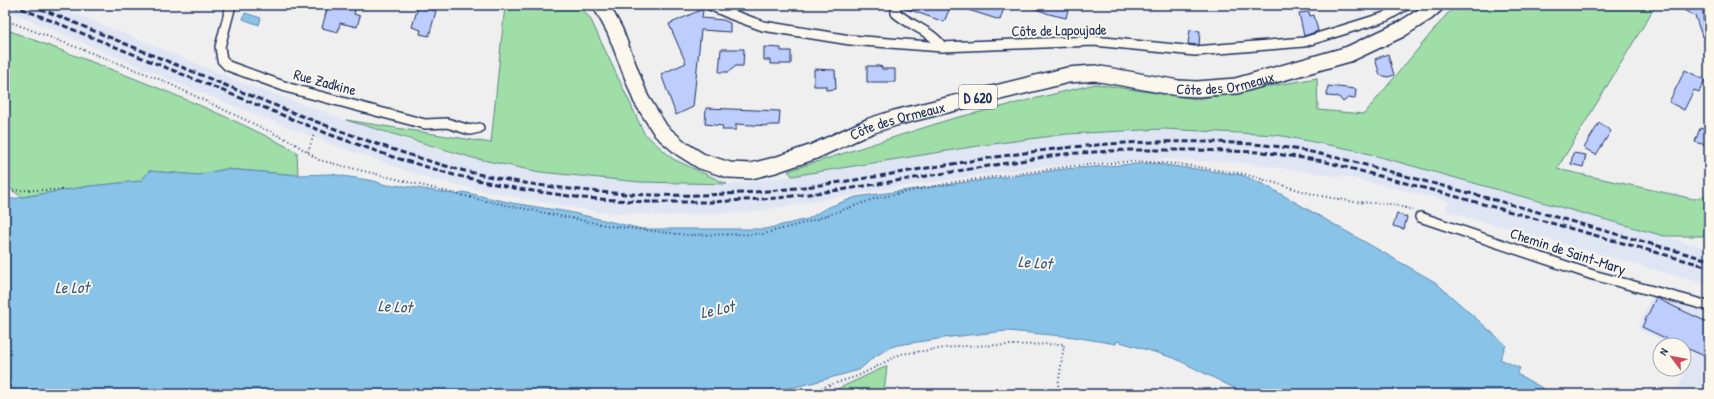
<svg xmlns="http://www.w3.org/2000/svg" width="1714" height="399" font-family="'Patrick Hand',sans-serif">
	<rect width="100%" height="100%" fill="#efeff0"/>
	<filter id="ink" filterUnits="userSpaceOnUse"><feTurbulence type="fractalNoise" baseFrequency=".025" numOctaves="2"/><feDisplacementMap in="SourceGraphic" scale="8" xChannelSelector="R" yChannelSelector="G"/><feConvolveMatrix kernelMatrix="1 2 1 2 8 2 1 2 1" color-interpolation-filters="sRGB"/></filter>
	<g filter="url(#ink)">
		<!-- built -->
		<g fill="#e0e5f4">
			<path d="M5,5H55L241,82L346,120L452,154L540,172L643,182L727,184L792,176L978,146L1067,134L1163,129L1277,135L1355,150L1709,249V285L1446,211L1449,201L1351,178L1246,163L1160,159L1045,166L898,187L751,212L667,216L599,212L514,197L433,180L328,143L207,95L5,10Z"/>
			<path d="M1652,295L1709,311V394H1675L1693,354L1684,349V345H1674L1638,329Z"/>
		</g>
		<!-- green -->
		<g fill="#9fdea7" stroke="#5d8682">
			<path d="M505,5H580L591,20L644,133L673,159L727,184L640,182L540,172L473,158L346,120L491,143Z"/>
			<path d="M1459,5H1656L1557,169L1694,199L1709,194V236H1664L1355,150L1277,135L1163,129L1067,134L978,146L792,176L788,171L951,119L1095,84L1197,99L1317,78L1318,110L1364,114L1447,14Z"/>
			<path d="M5,29C104,67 204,102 297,152L298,175L226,169L198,175L149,171L141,181L90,186L22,197L5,185Z"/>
			<path d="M887,366L884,394H831V392Z"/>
		</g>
		<!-- water -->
		<g fill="#89c3e8" stroke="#5d88b1">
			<path d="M245,13L261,18L259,25L243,19Z"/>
			<path d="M1149,163L1242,175L1265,185L1435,282L1506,345L1500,359L1520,368L1517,374L1553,394H1246L1174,358L1117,341L1116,344L1074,337L1007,331L951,337L898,345L891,347L874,357L859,370L808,384L763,394H5V200L90,186L141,181L149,171L198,175L226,169L298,175L331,174L374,181L386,185L405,186L459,195L463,192L512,203L569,212L642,229H765L808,219L826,208L856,197L1065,169Z"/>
		</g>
		<!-- building -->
		<g fill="#bdcefe" stroke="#1b2f5e">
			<path d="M328,5H356L354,14L360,16L357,27L340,23L338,32L322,28Z"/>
			<path d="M902,5H951L944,22L902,7Z"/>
			<path d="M959,5H1005L1000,20L959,7Z"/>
			<path d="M1031,5H1069L1066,18L1049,14L1031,7Z"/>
			<path d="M1674,5H1707L1703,11L1704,36H1702L1695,16Z"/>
			<path d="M418,7L436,11L429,36L420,34L421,30L412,27Z"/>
			<path d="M703,9L702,18L723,20L730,23V32L701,30L693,107L676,115L661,74L686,63L669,24Z"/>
			<path d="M1309,12L1310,16L1314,15L1318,31L1304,36L1299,13Z"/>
			<path d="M1190,30L1200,31L1199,45L1188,44Z"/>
			<path d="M764,47L781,48V51H791V64H770V60H764Z"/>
			<path d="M721,49H744L743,66H736L728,72H719Z"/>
			<path d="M1388,54L1394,75L1388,77L1380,75L1375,59Z"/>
			<path d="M867,66H879L882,67V69H895V82H867Z"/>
			<path d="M814,69L835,70L836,89L826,90V86H814Z"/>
			<path d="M1685,70L1705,80L1699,92L1694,90L1684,110L1669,102Z"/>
			<path d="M1328,86L1356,89L1355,99L1348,98L1343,102L1339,97L1327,96Z"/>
			<path d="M706,108L780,111L779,125H769V126L736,124V130H722L723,126L705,124Z"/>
			<path d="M1599,123L1611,131L1596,155L1584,148Z"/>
			<path d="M1700,128L1709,131V146L1695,142Z"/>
			<path d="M1573,153L1586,155L1583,167L1571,164Z"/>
			<path d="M1397,214L1407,217L1404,229L1393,226Z"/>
			<path d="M1656,298L1709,323V358L1684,347V345H1680L1642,327Z"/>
		</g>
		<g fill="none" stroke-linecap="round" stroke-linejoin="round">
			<defs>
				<g id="minor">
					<path d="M231,5L220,47L222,60L228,66L289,88L425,124L447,123L470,130L479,128"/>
					<path d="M710,5L730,14L763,26L850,40L942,47L1094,41L1195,51L1304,42L1385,17L1406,5"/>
					<path d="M896,5V13C909,25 935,33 942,47"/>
					<path d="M1420,217L1593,275L1709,306"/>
				</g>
				<g id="primary">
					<path id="s1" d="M601,5L615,31L641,99L661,131L682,149L701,161L729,170L751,171L775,165L813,152L870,126L895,118L1068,75L1095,73L1178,88L1197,89L1236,86L1349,54L1400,30L1427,13L1436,5"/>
				</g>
			</defs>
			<!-- minor casing -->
			<use href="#minor" stroke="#1b2f5e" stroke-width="12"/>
			<!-- primary casing -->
			<use href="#primary" stroke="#1b2f5e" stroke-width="18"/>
			<!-- path -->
			<g stroke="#1b2f5e" stroke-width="2" stroke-dasharray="1 3" stroke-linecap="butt">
				<path d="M5,20L157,78L292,142L319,160L481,200L610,226L687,235L763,234L808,222L877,198L955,182L1073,166L1136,161L1178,164L1244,174L1316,195L1355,202L1392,204L1413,210"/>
				<path d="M308,152L314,134"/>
				<path d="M5,191L27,190H63"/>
				<path d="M802,394L858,376L901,354L960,346L1064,344L1057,394"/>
			</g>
			<!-- minor -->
			<use href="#minor" stroke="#fbf7ec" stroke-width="9"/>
			<!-- primary -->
			<use href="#primary" stroke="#fbf7ec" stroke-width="15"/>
			<!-- rail -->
			<g stroke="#1b2f5e" stroke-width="3" stroke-dasharray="6 3" stroke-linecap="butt">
				<path d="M13,5L331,135L393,157L454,175L519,189L583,198L647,202H712L777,198L840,190L1063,154L1127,150H1193L1263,152L1323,161L1454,196L1709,267"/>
				<path d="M32,5C96,32 160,58 225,85C300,116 375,146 453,168C495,179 538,186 581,190C668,200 755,195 841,182C935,168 1029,148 1125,143C1171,141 1218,141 1264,145C1318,150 1372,167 1424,181C1520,206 1614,234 1709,260"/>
			</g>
		</g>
	</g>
	<g text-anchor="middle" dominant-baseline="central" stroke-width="4" stroke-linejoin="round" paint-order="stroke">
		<!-- shield labels -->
		<rect fill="#fbf7ec" stroke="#5e6b89" stroke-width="1" x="959" y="85" width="38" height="24" rx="3"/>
		<g font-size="14" font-weight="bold" fill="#1b2f5e">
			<text x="978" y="97">D 620</text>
		</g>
		<!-- street labels -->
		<g font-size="15" fill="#1b2f5e" stroke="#fbf7ec">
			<text transform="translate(1059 30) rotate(-1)">Côte de Lapoujade</text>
			<text stroke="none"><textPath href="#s1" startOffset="733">Côte des Ormeaux</textPath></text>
			<text transform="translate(325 82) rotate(15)">Rue Zadkine</text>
			<text stroke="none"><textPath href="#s1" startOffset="397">Côte des Ormeaux</textPath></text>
			<text transform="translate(1568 251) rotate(18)">Chemin de Saint-Mary</text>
		</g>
		<!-- water labels -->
		<g font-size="16" font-style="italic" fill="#365480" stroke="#fbf7ec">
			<text transform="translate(1035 262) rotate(4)">Le Lot</text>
			<text transform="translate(72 287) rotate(-1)">Le Lot</text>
			<text transform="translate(395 306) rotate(3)">Le Lot</text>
			<text transform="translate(717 309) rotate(-12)">Le Lot</text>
		</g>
	</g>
	<!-- margin -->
	<rect width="1714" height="399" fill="none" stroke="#fbf7ec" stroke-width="20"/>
	<rect x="10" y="10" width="1694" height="379" fill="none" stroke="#1b2f5e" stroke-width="1.5" filter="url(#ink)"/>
	<!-- north arrow -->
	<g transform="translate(1672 357) rotate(302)"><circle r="19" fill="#fbf7ec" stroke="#a1a7b3"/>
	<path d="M0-3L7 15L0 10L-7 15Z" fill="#d1495b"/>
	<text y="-6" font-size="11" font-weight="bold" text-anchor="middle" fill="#1b2f5e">N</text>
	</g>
</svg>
